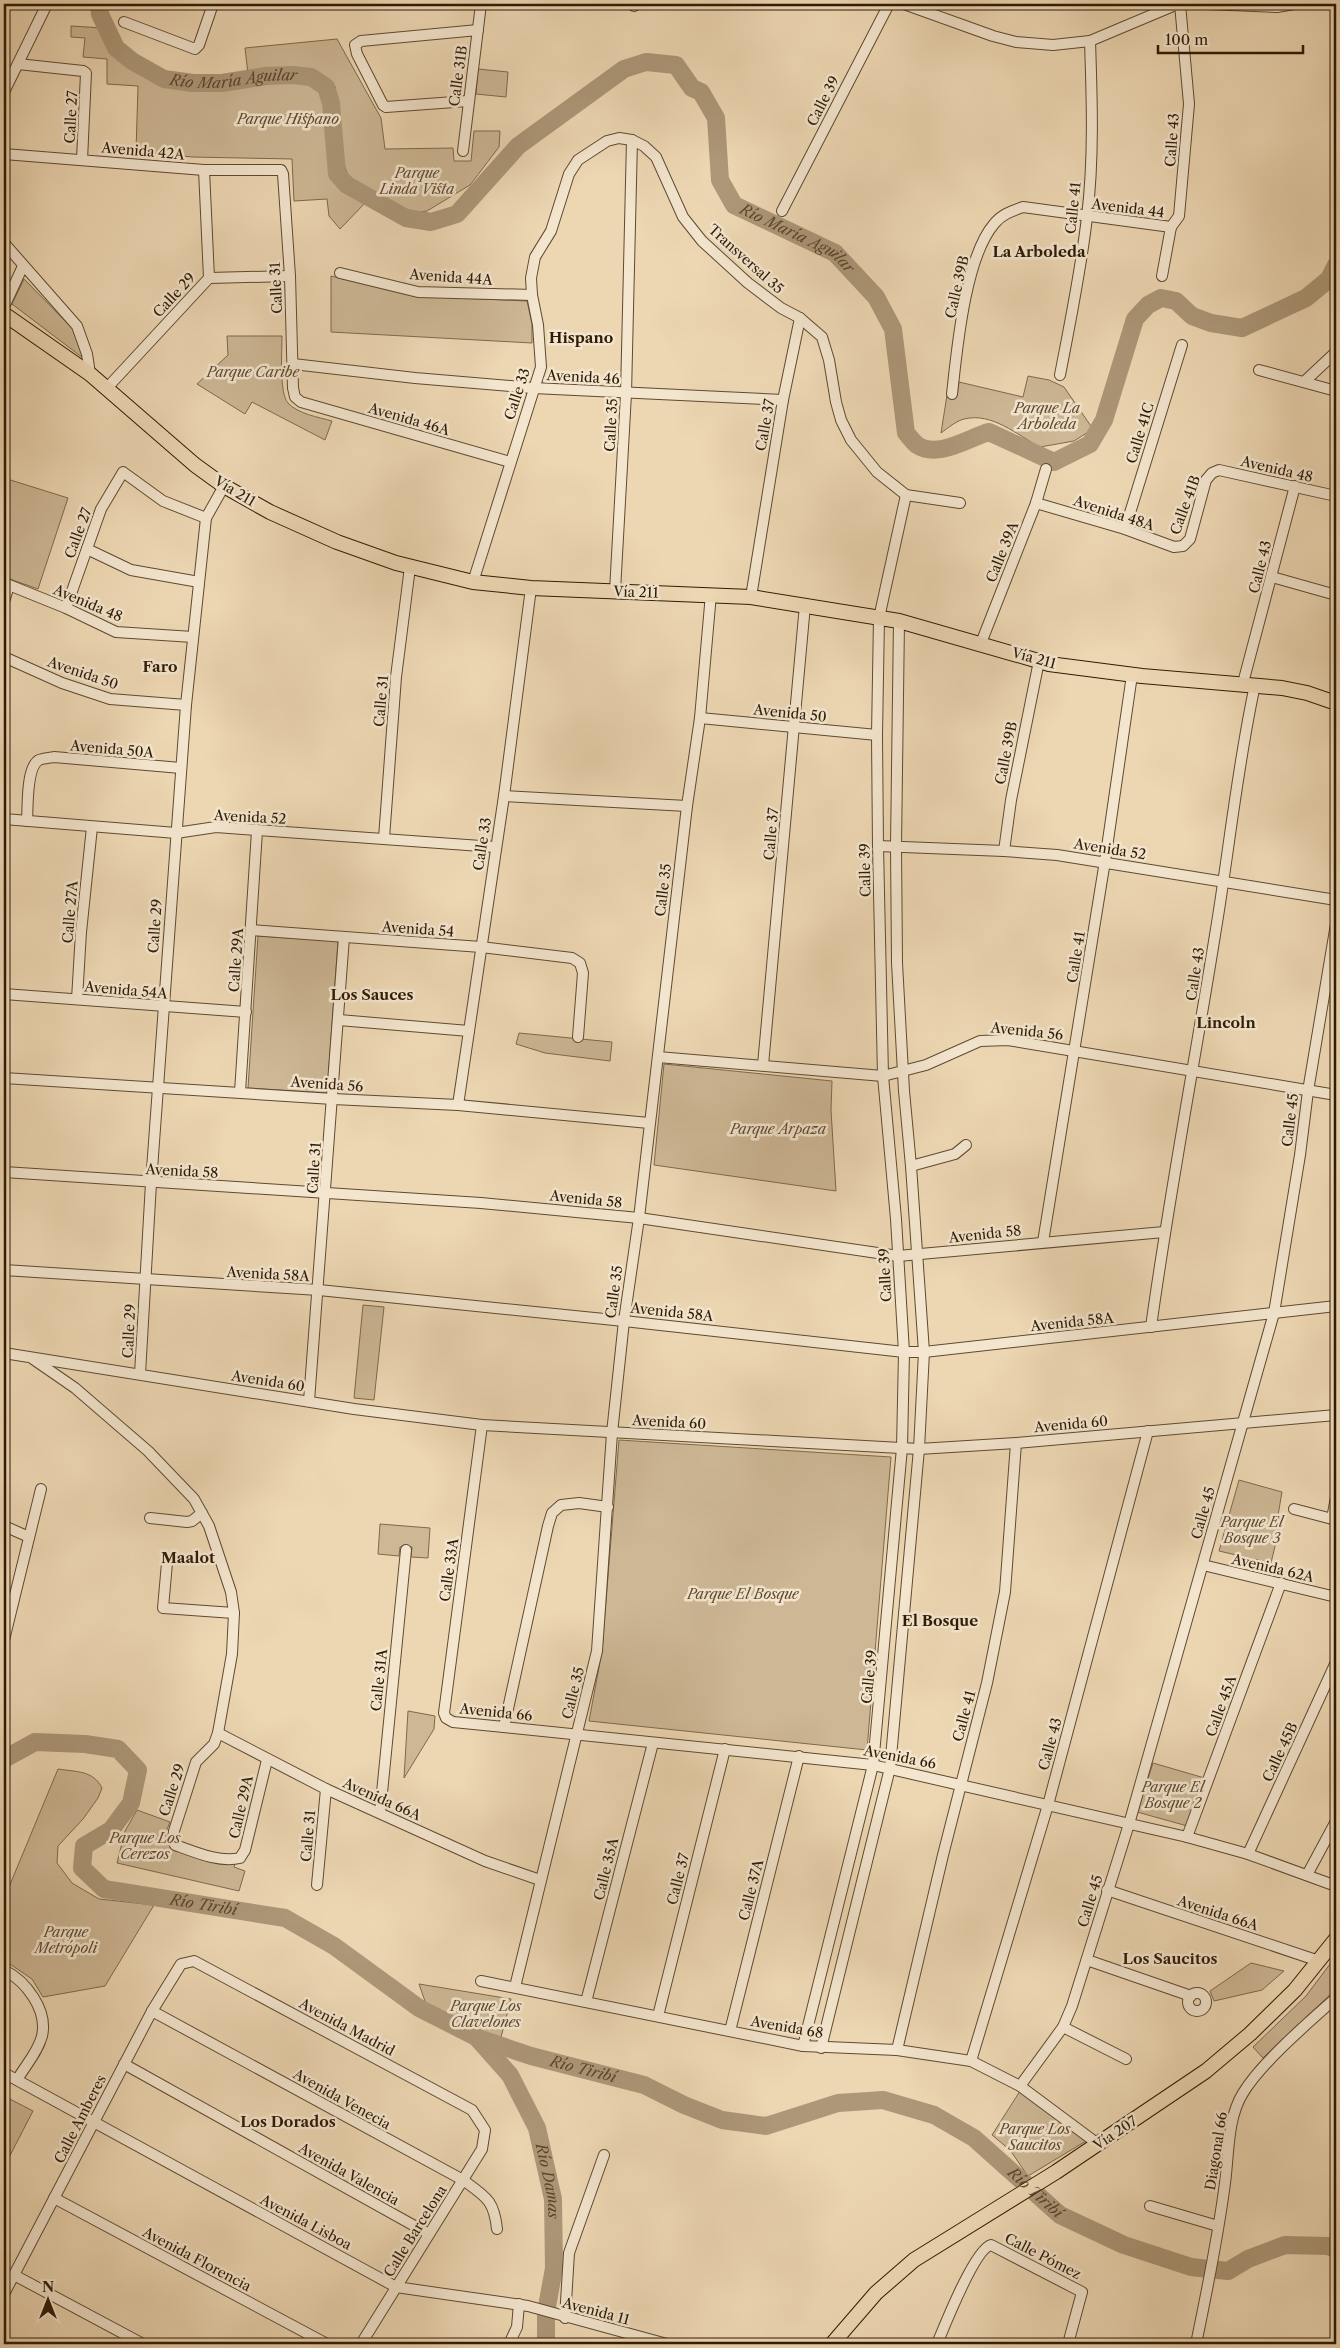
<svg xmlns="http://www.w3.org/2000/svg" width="1340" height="2348" font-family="'Libre Caslon Text',serif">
  <rect width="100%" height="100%" fill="#edd7b3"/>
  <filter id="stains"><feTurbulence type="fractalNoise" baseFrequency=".004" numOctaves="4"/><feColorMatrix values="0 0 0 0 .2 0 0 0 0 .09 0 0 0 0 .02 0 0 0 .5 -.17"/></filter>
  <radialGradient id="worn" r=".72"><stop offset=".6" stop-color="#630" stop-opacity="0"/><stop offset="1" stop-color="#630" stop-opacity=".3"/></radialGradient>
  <!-- green -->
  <g fill="#cdb795" stroke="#7e694d">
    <polygon points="71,26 103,28 115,50 130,63 161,81 189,86 222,86 289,78 310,80 324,91 328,105 334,174 344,187 367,201 340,229 329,216 327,199 294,201 292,159 192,157 136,151 138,86 107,84 107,59 83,57 85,38 71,37"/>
    <path d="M337,39L381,118L385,149L453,148L454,161H471L474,131H500L499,147L470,185L427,211L411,213L390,204L365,189L348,175L344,165L335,86C330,82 325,77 319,74C298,64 270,71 248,74L245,48Z"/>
    <polygon points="478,69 508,72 506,97 476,94"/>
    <polygon points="331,276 413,296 527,301 532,324 532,343 331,332"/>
    <polygon points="24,279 74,330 83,358 12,304"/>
    <path d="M227,336H282C282,351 279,393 288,403C298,414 318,417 332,421L325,440L252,402L245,414L197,384L228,355Z"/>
    <path d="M1028,376L1049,380L1064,387L1093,429L1074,441L1040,447C1017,435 992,412 964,419C956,421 948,428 941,433L947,395L957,396L959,382L1023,397Z"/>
    <polygon points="4,478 68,498 38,589 4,577"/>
    <polygon points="258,936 338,941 327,1093 248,1088"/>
    <polygon points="519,1033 612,1042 610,1061 545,1053 516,1044"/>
    <polygon points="664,1064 832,1081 831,1110 836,1191 654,1165"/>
    <polygon points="363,1305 384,1307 374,1400 354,1398"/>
    <polygon points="619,1440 891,1457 867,1750 589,1721 602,1651"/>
    <polygon points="1239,1480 1282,1492 1277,1521 1280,1525 1271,1563 1219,1551"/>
    <polygon points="380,1524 430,1528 428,1558 411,1557 412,1547 400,1547 399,1556 378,1554"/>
    <polygon points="408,1711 435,1716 434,1729 404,1778"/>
    <polygon points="1153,1763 1208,1779 1191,1827 1137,1812"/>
    <path d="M58,1769C76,1772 93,1770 102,1788L98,1798L83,1819L58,1846L57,1863L72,1883L99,1899L154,1905L105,1986L43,1997L32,1979L4,1960V1899Z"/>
    <polygon points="137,1810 170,1822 165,1834 170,1844 235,1864 234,1867 245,1871 239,1891 117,1863 125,1831"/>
    <polygon points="1336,1956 1336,1989 1263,2058 1253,2047 1306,1996"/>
    <polygon points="1251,1963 1284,1971 1262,1990 1214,2001 1210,1991"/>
    <polygon points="419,1984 511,1999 500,2041 473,2031 426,2004"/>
    <polygon points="1020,2091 1086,2141 1028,2176 1010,2150 992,2135"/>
    <polygon points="4,2096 33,2111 4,2167"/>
  </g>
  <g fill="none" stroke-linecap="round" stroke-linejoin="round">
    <!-- river -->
    <g stroke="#ac9778" stroke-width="18">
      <path id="s1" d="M99,4L100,14L116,48L132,61L164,79L193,83H222L266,76L293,75L311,77L326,87L331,103L337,174L347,185L406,218L431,222L457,214L518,146L624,69L646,62L676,65L692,88L701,92L716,118L720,180L734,205L835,253L876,297L893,329L906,433C909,436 913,442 917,445C938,459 968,438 989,432L1054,462L1090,444L1104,420L1135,319L1148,305L1161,298L1176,301L1192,316L1211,323L1242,328L1306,298L1329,279L1336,265"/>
      <path id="s2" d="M4,1759L35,1742L85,1744L118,1749L138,1770L131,1803L111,1830L84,1846L82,1868L104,1889L285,1918L334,1946L419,2008L478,2038L531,2056L644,2085L684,2105L722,2120L766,2126L838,2103L883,2100L934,2115L974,2138L1060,2215L1124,2245L1191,2267L1228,2271L1248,2259L1285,2245L1328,2246L1336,2249"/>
      <path id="s3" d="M478,2039L510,2075L537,2128L553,2199L554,2268L546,2312V2344"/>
    </g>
    <defs>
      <g id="minor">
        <polyline points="904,4 993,36 1016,42 1053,45 1090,41 1178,4"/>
        <polyline points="1207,4 1277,7 1294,4"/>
        <polyline points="634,6 634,4"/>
        <polyline points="124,22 195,49 199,45 213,4"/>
        <polyline points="18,64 83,71 86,73 82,160"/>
        <polyline points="4,92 47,4"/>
        <polyline points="468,101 386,107 383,105 357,54 355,45 361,41 478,30"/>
        <polyline points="463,151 481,4"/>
        <polyline points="4,154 204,170 281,170 283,174 290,276 293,388 295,397 301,402 510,462"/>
        <polyline points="782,211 889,4"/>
        <polyline points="4,243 77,326 87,354 90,374"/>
        <polyline points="340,273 418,292 532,295"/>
        <polyline points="1162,276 1171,227 1179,216 1189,104 1180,4"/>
        <polyline points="209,278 290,276"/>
        <polyline points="4,307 23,266"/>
        <polyline points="293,364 415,378 533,388 783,400"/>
        <polyline points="1259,370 1336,391"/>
        <path d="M1060,375C1070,323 1081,270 1087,217C1094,159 1092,100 1090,41"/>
        <polyline points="1304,382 1336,352"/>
        <polyline points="106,389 209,278 204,170"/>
        <path d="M952,394C957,349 965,258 994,224C1002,214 1012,211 1023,207L1171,227"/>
        <polyline points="1036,503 1125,529 1174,547 1183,546 1190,539 1206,480 1212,473 1219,470 1336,496"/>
        <polyline points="1125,529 1182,345"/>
        <polyline points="87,549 131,570 199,582"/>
        <polyline points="1272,577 1336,595"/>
        <polyline points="473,582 541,367 538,325 532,295 531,278 535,257 551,231 569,174 578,160 607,141 619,138 632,140 644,146 656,157 683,217 702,241 748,283 781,308 800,318 822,337 829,360 836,402 841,420 851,440 877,472 906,495 960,503"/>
        <polyline points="4,583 66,608 116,632 193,637"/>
        <polyline points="615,591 626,394 632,140"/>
        <polyline points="751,597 783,400 800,318"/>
        <polyline points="4,602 9,585"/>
        <polyline points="66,608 101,509 123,472 163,501 206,518"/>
        <polyline points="981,643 1036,503 1046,469"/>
        <polyline points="4,657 62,683 110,699 186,705"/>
        <polyline points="1243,683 1295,486"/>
        <polyline points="700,718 877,735"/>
        <polyline points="504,796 687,806"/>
        <polyline points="4,819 176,833 216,827 495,847"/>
        <path d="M27,821C28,807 26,767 39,760C43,758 50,758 54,757L181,768"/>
        <polyline points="384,838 396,677 410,567"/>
        <polyline points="878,846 1004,851 1057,855 1336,900"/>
        <polyline points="1004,851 1011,800 1039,661"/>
        <polyline points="252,930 481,947 572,958 580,963 583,973 578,1037"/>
        <polyline points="4,994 246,1012"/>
        <polyline points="77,999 81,932 92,827"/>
        <polyline points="339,1020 469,1031"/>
        <polyline points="658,1057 883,1076 926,1065 980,1041 1008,1040 1336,1095"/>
        <polyline points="763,1065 805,605"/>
        <polyline points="4,1078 333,1099 458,1105 649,1123"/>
        <polyline points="240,1092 257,831"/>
        <polyline points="458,1105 504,796 531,588"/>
        <polyline points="911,1166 955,1154 966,1145"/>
        <polyline points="4,1172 481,1203 639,1218 898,1256 1164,1232"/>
        <polyline points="1043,1242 1105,861 1132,675"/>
        <polyline points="4,1270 319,1290 624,1321 904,1352 924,1352 1336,1306"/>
        <path d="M1151,1327C1169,1196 1194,1066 1215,935C1229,852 1237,767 1255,685"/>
        <polyline points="4,1353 354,1409 482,1425 919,1449 1016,1443 1336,1415"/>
        <path d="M33,1359L75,1388L148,1451L194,1499L209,1526L231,1592L234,1613L232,1654L218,1733L214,1744L196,1762L174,1831L173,1840L175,1845C195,1852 219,1863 240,1858L245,1850L267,1760"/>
        <polyline points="140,1374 151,1183 186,705 206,518 224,486"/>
        <polyline points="309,1401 344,937"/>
        <polyline points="482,1425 444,1713 446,1718 453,1722 504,1727 873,1765 1187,1837 1248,1854 1336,1886"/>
        <polyline points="1294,1509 1336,1520"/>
        <polyline points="150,1518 187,1522 192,1521 202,1513"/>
        <polyline points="1332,1519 1336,1497"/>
        <polyline points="4,1526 29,1537"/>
        <polyline points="167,1563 163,1608 234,1613"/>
        <polyline points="1203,1565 1336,1597"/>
        <polyline points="4,1640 41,1489"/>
        <polyline points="504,1727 548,1526 552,1513 561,1505 579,1503 608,1507"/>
        <polyline points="218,1733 326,1789 485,1861 540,1880"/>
        <polyline points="380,1813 406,1550"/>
        <polyline points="1187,1837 1281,1583"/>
        <polyline points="1248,1854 1336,1662"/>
        <polyline points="1307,1875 1336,1821"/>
        <polyline points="317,1885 326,1789"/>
        <polyline points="1107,1890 1319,1961"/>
        <polyline points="1087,1960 1191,1996"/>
        <path d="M4,1970C26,1981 48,2010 42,2036C38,2052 25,2066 17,2080"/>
        <polyline points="481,1981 803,2046 897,2050 971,2061 1020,2086 1098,2144"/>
        <polyline points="515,1987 597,1651 612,1433 624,1321 639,1218 687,806 700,718 711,594"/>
        <circle cx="1197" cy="2002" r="9"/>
        <polyline points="586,2002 653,1743"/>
        <path d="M152,2011L463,2180C486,2197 494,2200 497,2229"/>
        <polyline points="658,2016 725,1749"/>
        <polyline points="1063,2027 1126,2059"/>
        <polyline points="730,2031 799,1756"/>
        <polyline points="803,2046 873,1765 902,1448 904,1352 896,1219 883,1076 878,846 877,735 879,618 906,495"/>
        <polyline points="821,2048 890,1768 919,1449 924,1352 911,1166 904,1091 897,963 896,846 899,621"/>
        <polyline points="897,2050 943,1855 987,1683 1005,1592 1016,1443"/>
        <polyline points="971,2061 1048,1805 1148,1431"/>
        <polyline points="124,2064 429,2234"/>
        <polyline points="4,2073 396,2287 528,2306 667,2344"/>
        <polyline points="1020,2086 1063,2027 1072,2006 1129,1824 1274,1313 1300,1155 1308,1091 1336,924"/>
        <polyline points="54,2198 327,2344"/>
        <polyline points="1150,2206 1218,2226"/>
        <polyline points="14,2275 143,2344"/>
        <polyline points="4,2294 152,2011 181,1964 194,1961 472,2110 485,2130 482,2149 361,2344"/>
        <polyline points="565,2318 569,2253 604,2155"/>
        <polyline points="509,2344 517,2327 519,2304"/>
        <path d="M937,2344C944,2327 975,2249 991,2245L1082,2292L1068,2344"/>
        <path d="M1196,2344C1207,2291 1218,2237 1225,2183C1229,2154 1227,2119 1243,2093C1262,2062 1308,2023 1336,1998"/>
      </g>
      <g id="major">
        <polyline points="4,314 90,374 195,465 224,486 270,512 337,542 396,563 473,582 531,588 751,597 899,621 1049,664 1142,676 1282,688 1307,693 1336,703"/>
        <polyline points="832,2344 876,2293 914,2260 1056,2172 1206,2071 1250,2034 1295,1990 1336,1939"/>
      </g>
    </defs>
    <!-- minor casing -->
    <use href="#minor" stroke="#5e4a30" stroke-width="12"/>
    <!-- major casing -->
    <use href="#major" stroke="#2e1b05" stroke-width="16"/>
    <!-- minor -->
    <use href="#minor" stroke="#f3e5ce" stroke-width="10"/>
    <!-- major -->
    <use href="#major" stroke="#edd7b3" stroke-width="14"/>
  </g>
  <g text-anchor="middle" stroke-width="5" stroke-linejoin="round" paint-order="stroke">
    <!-- street labels -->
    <g font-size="14" fill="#2e1b05" stroke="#f3e5ce">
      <text transform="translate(458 76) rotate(-82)" y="5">Calle 31B</text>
      <text transform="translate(823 101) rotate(-63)" y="5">Calle 39</text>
      <text transform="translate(71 117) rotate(-87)" y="5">Calle 27</text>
      <text transform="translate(1172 140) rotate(-86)" y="5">Calle 43</text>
      <text transform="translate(143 151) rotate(5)" y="5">Avenida 42A</text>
      <text transform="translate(1073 208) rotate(-84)" y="5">Calle 41</text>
      <text transform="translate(1128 208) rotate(7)" y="5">Avenida 44</text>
      <text transform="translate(746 259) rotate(42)" y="5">Transversal 35</text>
      <text transform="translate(451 277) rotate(4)" y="5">Avenida 44A</text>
      <text transform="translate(957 287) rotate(-77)" y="5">Calle 39B</text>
      <text transform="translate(276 288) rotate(-93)" y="5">Calle 31</text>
      <text transform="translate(174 295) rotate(-47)" y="5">Calle 29</text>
      <text transform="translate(583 377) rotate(3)" y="5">Avenida 46</text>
      <text transform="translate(517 394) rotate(-72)" y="5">Calle 33</text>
      <text transform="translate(409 419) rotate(16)" y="5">Avenida 46A</text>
      <text transform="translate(611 425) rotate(-87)" y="5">Calle 35</text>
      <text transform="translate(765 425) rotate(-80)" y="5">Calle 37</text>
      <text transform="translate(1140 433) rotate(-73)" y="5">Calle 41C</text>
      <text transform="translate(1277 469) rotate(13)" y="5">Avenida 48</text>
      <text transform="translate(235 491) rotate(31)" y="5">Vía 211</text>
      <text transform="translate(1185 505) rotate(-70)" y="5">Calle 41B</text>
      <text transform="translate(1114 513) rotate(18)" y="5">Avenida 48A</text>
      <text transform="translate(78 533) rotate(-70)" y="5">Calle 27</text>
      <text transform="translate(1002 552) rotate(-68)" y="5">Calle 39A</text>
      <text transform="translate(1260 567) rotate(-76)" y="5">Calle 43</text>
      <text transform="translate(636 592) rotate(2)" y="5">Vía 211</text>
      <text transform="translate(88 603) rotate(23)" y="5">Avenida 48</text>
      <text transform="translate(1034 658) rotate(15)" y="5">Vía 211</text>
      <text transform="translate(83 673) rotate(19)" y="5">Avenida 50</text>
      <text transform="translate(381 701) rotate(-85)" y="5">Calle 31</text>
      <text transform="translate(790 713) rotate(6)" y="5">Avenida 50</text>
      <text transform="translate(112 749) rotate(5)" y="5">Avenida 50A</text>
      <text transform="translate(1006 753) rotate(-79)" y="5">Calle 39B</text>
      <text transform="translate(250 817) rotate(3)" y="5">Avenida 52</text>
      <text transform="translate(771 834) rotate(-85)" y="5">Calle 37</text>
      <text transform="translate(482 844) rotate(-81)" y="5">Calle 33</text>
      <text transform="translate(1110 849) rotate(9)" y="5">Avenida 52</text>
      <text transform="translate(865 870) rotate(-91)" y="5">Calle 39</text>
      <text transform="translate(663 890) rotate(-83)" y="5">Calle 35</text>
      <text transform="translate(70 912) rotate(-85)" y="5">Calle 27A</text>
      <text transform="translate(155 926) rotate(-86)" y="5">Calle 29</text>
      <text transform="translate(418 929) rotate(4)" y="5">Avenida 54</text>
      <text transform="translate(1076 957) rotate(-81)" y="5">Calle 41</text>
      <text transform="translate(236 960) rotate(-86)" y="5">Calle 29A</text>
      <text transform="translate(1195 974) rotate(-81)" y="5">Calle 43</text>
      <text transform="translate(126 990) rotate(5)" y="5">Avenida 54A</text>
      <text transform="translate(1027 1031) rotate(6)" y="5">Avenida 56</text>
      <text transform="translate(327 1084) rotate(4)" y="5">Avenida 56</text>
      <text transform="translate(1290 1120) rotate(-83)" y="5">Calle 45</text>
      <text transform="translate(314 1168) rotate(-86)" y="5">Calle 31</text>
      <text transform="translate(182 1171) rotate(3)" y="5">Avenida 58</text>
      <text transform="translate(586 1199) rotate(6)" y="5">Avenida 58</text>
      <text transform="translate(985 1234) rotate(-6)" y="5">Avenida 58</text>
      <text transform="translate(268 1274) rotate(3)" y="5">Avenida 58A</text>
      <text transform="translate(885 1275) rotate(-93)" y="5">Calle 39</text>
      <text transform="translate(614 1292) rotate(-82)" y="5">Calle 35</text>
      <text transform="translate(672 1312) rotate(6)" y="5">Avenida 58A</text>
      <text transform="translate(1072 1322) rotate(-6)" y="5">Avenida 58A</text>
      <text transform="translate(129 1331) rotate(-87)" y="5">Calle 29</text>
      <text transform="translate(268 1381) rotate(9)" y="5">Avenida 60</text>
      <text transform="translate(669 1422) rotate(3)" y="5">Avenida 60</text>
      <text transform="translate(1071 1424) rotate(-5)" y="5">Avenida 60</text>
      <text transform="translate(1203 1513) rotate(-74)" y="5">Calle 45</text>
      <text transform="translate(1273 1568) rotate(13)" y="5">Avenida 62A</text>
      <text transform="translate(449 1570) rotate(-82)" y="5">Calle 33A</text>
      <text transform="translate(869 1677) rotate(-84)" y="5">Calle 39</text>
      <text transform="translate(379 1680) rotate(-84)" y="5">Calle 31A</text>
      <text transform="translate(573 1693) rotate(-76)" y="5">Calle 35</text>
      <text transform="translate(1221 1706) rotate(-70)" y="5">Calle 45A</text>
      <text transform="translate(496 1712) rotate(6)" y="5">Avenida 66</text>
      <text transform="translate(964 1716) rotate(-75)" y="5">Calle 41</text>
      <text transform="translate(1050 1744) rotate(-75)" y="5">Calle 43</text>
      <text transform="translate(1280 1752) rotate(-65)" y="5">Calle 45B</text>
      <text transform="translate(900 1757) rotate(11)" y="5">Avenida 66</text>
      <text transform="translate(172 1790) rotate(-72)" y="5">Calle 29</text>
      <text transform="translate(382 1799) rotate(24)" y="5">Avenida 66A</text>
      <text transform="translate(241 1807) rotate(-77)" y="5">Calle 29A</text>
      <text transform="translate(308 1836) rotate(-85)" y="5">Calle 31</text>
      <text transform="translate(606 1869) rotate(-76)" y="5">Calle 35A</text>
      <text transform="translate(678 1879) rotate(-76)" y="5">Calle 37</text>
      <text transform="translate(751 1890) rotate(-76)" y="5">Calle 37A</text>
      <text transform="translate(1090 1901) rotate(-73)" y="5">Calle 45</text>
      <text transform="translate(1218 1913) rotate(18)" y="5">Avenida 66A</text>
      <text transform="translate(347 2027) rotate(28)" y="5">Avenida Madrid</text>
      <text transform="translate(787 2027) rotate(10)" y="5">Avenida 68</text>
      <text transform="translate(342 2099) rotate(29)" y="5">Avenida Venecia</text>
      <text transform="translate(80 2119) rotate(-63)" y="5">Calle Amberes</text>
      <text transform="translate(1115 2133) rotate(-34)" y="5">Vía 207</text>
      <text transform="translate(1216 2151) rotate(-81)" y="5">Diagonal 66</text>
      <text transform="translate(349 2174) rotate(29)" y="5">Avenida Valencia</text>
      <text transform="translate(306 2222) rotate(28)" y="5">Avenida Lisboa</text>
      <text transform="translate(415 2231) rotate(-58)" y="5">Calle Barcelona</text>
      <text transform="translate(1043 2256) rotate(27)" y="5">Calle Pómez</text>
      <text transform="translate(197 2259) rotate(28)" y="5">Avenida Florencia</text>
      <text transform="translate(596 2311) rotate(15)" y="5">Avenida 11</text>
    </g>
    <!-- park labels -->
    <g font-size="14" font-style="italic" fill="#5e4a30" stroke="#f3e5ce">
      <text x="288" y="124">Parque Hispano</text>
      <text x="417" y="178">Parque<tspan x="417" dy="16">Linda Vista</tspan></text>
      <text x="253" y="377">Parque Caribe</text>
      <text x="1047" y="413">Parque La<tspan x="1047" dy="16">Arboleda</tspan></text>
      <text x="778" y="1134">Parque Arpaza</text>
      <text x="1252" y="1527">Parque El<tspan x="1252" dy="16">Bosque 3</tspan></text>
      <text x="743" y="1599">Parque El Bosque</text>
      <text x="1173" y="1792">Parque El<tspan x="1173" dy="16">Bosque 2</tspan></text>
      <text x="145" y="1843">Parque Los<tspan x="145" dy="16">Cerezos</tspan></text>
      <text x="66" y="1937">Parque<tspan x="66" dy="16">Metrópoli</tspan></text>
      <text x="486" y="2011">Parque Los<tspan x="486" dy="16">Clavelones</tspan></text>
      <text x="1035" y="2134">Parque Los<tspan x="1035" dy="16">Saucitos</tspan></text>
    </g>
    <!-- water labels -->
    <g font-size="15" font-style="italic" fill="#5a462d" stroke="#f3e5ce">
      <text dy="5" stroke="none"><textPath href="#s1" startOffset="175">Río María Aguilar</textPath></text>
      <text dy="5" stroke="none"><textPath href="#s1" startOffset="1000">Río María Aguilar</textPath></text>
      <text dy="5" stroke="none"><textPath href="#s2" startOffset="400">Río Tiribí</textPath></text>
      <text dy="5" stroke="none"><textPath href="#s2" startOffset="820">Río Tiribí</textPath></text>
      <text dy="5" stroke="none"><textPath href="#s3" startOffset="162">Río Damas</textPath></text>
      <text dy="5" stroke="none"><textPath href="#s2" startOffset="1315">Río Tiribí</textPath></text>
    </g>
    <!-- neighbourhood labels -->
    <g font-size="15" font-weight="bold" fill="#2e1b05" stroke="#f3e5ce">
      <text x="1039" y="257">La Arboleda</text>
      <text x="581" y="343">Hispano</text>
      <text x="160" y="672">Faro</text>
      <text x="372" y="1000">Los Sauces</text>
      <text x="1226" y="1028">Lincoln</text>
      <text x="188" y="1563">Maalot</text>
      <text x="940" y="1626">El Bosque</text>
      <text x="1170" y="1964">Los Saucitos</text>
      <text x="288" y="2127">Los Dorados</text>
    </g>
  </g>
  <!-- margin -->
  <rect width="1340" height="2348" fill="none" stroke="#edd7b3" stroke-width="20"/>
  <rect x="5" y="5" width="1330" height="2338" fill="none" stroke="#2e1b05" stroke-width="2.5"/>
  <rect x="10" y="10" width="1320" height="2328" fill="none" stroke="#2e1b05"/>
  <!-- north arrow -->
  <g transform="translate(48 2300)" stroke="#f3e5ce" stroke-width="4" paint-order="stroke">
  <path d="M0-4L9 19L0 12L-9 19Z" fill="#2e1b05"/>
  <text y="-8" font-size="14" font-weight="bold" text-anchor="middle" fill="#2e1b05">N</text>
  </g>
  <!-- scale -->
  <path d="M1158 45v8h145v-8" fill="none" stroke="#2e1b05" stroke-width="2.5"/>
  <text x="1165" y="45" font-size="15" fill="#2e1b05" stroke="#f3e5ce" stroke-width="4" paint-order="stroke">100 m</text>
  <rect width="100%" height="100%" filter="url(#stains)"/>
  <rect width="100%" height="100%" fill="url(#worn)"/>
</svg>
